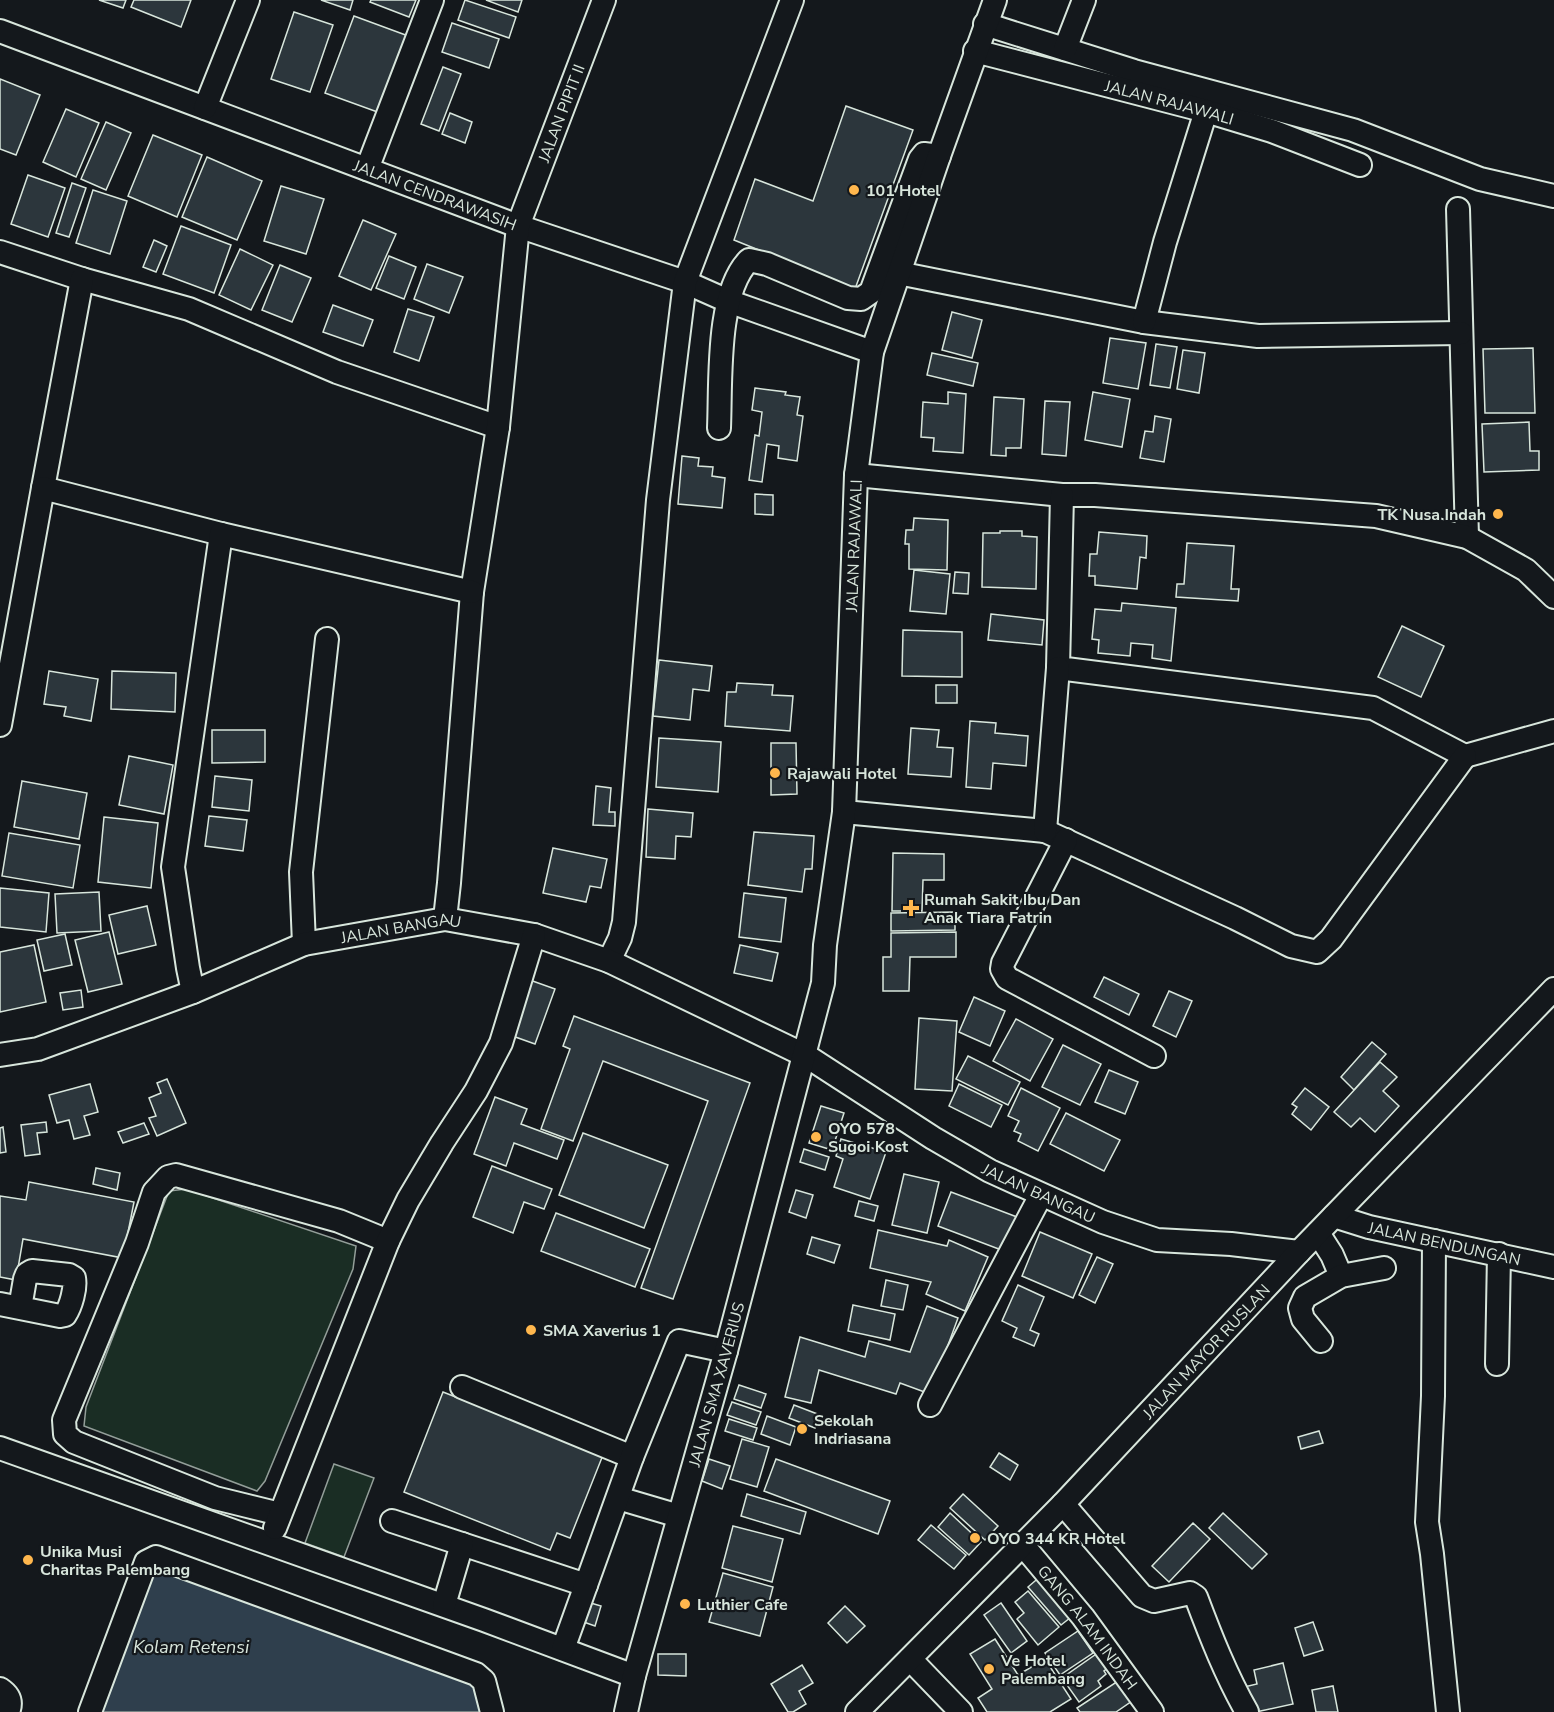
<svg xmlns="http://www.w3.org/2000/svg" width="1554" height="1712" font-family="'Nunito Sans',sans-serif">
  <rect width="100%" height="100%" fill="#14181c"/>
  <!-- green -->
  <g fill="#1a2d24" stroke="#939e99" stroke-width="1.5">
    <polygon points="186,1189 356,1246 353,1269 265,1481 257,1491 84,1426 86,1407 169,1191"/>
    <polygon points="334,1464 374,1478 344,1557 305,1543"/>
  </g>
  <!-- water -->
  <polygon fill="#2f3f4d" stroke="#939e99" stroke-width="1.5" points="153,1564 476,1684 484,1712 98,1712"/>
  <!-- building -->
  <g fill="#2c363c" stroke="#d8e6dc" stroke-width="1.5">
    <polygon points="99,0 126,0 123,8"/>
    <polygon points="134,0 191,0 181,27 131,7"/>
    <polygon points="321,0 353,0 350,10"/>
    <polygon points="371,0 416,0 409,17 370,2"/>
    <polygon points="465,0 516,17 509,38 458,20"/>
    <polygon points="486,0 522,0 518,12"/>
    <polygon points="294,12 333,25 310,92 271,79"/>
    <polygon points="354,16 411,37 383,114 325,93"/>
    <polygon points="452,23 499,39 489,68 442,52"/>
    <polygon points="443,67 461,74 439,131 421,124"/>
    <polygon points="0,79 40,95 16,155 0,149"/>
    <polygon points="846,106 913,130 855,289 734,240 755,179 813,201"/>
    <polygon points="66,109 99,123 76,177 43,162"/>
    <polygon points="450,113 472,122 465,143 442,134"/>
    <polygon points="106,122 131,133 106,190 81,179"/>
    <polygon points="153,135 202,155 177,217 128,196"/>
    <polygon points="207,157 262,181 237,240 182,217"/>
    <polygon points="28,175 65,188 48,237 11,224"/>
    <polygon points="72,183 86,188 69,237 56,233"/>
    <polygon points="281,186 324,199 306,254 264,241"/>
    <polygon points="93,190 127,201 110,254 76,243"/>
    <polygon points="363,220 396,234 371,290 339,276"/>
    <polygon points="181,226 231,245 214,293 163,274"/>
    <polygon points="154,240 167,246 156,272 143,267"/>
    <polygon points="240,249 273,265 251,310 219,295"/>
    <polygon points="389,256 416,267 404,299 376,288"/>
    <polygon points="427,264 463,277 449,313 414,299"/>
    <polygon points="280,265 311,278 292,322 262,310"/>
    <polygon points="333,305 373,320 363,346 323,332"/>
    <polygon points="408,309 434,317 419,361 394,352"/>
    <polygon points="952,312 982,320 972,358 942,350"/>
    <polygon points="1110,338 1146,343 1138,389 1103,383"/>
    <polygon points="1156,344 1177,347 1170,388 1150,385"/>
    <polygon points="1533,348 1535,413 1485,413 1483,349"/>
    <polygon points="1183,350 1205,353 1199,393 1177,389"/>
    <polygon points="932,353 978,363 973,386 927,375"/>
    <polygon points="755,388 786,392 785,395 800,397 797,415 803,416 797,461 778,458 779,446 767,444 762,482 749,480 755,435 759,436 762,412 752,410"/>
    <polygon points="948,392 966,394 963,453 933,451 934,438 921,437 923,402 948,404"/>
    <polygon points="1093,392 1130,399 1122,447 1085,440"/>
    <polygon points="994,397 1024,399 1021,448 1006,448 1006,456 991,455"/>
    <polygon points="1045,401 1070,402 1066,456 1042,454"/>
    <polygon points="1155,416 1171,419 1164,462 1140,458 1145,431 1153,432"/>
    <polygon points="1529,422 1530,451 1539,451 1539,470 1484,472 1482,424"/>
    <polygon points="682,456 699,458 698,466 713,467 712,476 725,478 722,508 678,504"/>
    <polygon points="755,494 773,495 773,515 755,514"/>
    <polygon points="914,518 948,520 947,570 909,569 909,544 905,544 906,530 913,530"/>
    <polygon points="1000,531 1022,531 1022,536 1037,537 1036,589 982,587 983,533 1000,533"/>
    <polygon points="1099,532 1147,536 1146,558 1140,557 1137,589 1095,585 1095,576 1089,576 1090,554 1097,554"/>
    <polygon points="1187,543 1234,546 1231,589 1239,589 1238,601 1176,597 1177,584 1184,584"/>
    <polygon points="914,570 950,574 946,614 910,611"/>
    <polygon points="955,572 969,573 968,594 953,593"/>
    <polygon points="1122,603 1176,608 1171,661 1152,658 1153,645 1131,643 1130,656 1098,653 1099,640 1092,639 1095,609 1121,611"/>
    <polygon points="991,614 1044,620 1042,645 988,640"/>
    <polygon points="1402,626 1444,646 1421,697 1378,677"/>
    <polygon points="903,630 962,632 962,677 902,676"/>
    <polygon points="659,660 712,666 709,691 693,689 690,720 653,716"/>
    <polygon points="49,671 98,679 91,721 64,716 66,707 44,704"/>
    <polygon points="112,671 176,673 175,712 111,709"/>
    <polygon points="737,683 773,685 772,695 793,696 790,731 725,726 727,692 736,692"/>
    <rect x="936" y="685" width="21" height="18"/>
    <polygon points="970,721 996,723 995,733 1028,736 1026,766 993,763 991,789 966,787"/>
    <polygon points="911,728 939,730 937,747 953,748 951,777 908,774"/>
    <polygon points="212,730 265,730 265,762 212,763"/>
    <polygon points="659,738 721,742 718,792 656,787"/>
    <polygon points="771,743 796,743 797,794 771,795"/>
    <polygon points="129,756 173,765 164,814 119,805"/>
    <polygon points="215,776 252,780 249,811 212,807"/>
    <polygon points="22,781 87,793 79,839 14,827"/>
    <polygon points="596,786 611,788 609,812 615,812 615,826 593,825"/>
    <polygon points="648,809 693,813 691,837 676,836 675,859 646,857"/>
    <polygon points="209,816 247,820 243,851 205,846"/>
    <polygon points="104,817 158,823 151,888 98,882"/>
    <polygon points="754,832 814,836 812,869 805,869 802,892 748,885"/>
    <polygon points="9,833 80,845 73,888 2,876"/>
    <polygon points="553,848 607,859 601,888 590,886 586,902 543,893"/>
    <polygon points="893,853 944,854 944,880 923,880 922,911 892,911"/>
    <polygon points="0,888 49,893 46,932 0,927"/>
    <polygon points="99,892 101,931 57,933 55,894"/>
    <polygon points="744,893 786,898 781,942 739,937"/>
    <polygon points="147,906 156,945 118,954 109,915"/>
    <polygon points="955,912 955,930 891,931 891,913"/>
    <polygon points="109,932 122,984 88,992 75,940"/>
    <polygon points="956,932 956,957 910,957 909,991 883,991 883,957 891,957 891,933"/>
    <polygon points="65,934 72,965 44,971 37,940"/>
    <polygon points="34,945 46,1002 0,1012 0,952"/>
    <polygon points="740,945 778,953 772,981 734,973"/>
    <polygon points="1104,977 1139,994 1129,1015 1094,997"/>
    <polygon points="527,979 555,989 535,1044 507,1034"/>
    <polygon points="81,990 83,1007 63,1010 60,993"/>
    <polygon points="1169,991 1192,1001 1176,1037 1153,1026"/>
    <polygon points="974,997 1005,1011 990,1046 959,1032"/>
    <polygon points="574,1016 750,1083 673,1299 641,1288 708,1101 603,1061 573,1141 541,1129 570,1049 563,1046"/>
    <polygon points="919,1018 957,1021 952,1091 915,1089"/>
    <polygon points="1016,1019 1053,1039 1030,1081 993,1061"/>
    <polygon points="1372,1042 1386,1054 1354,1090 1341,1077"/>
    <polygon points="1063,1045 1101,1064 1080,1105 1042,1087"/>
    <polygon points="968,1056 1020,1082 1008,1105 956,1079"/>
    <polygon points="1380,1062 1397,1077 1383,1091 1399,1106 1375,1132 1360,1118 1351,1127 1334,1112"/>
    <polygon points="1109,1070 1138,1082 1125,1114 1095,1102"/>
    <polygon points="167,1079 186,1123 157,1136 149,1118 156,1116 149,1098 161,1093 157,1083"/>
    <polygon points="90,1084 98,1112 84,1116 90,1135 74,1139 69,1120 57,1123 49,1095"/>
    <polygon points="959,1084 1002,1105 991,1127 949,1106"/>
    <polygon points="1021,1088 1060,1108 1038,1151 1018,1141 1021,1134 1014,1131 1019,1121 1008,1116"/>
    <polygon points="1305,1088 1329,1107 1311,1130 1292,1114 1297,1107 1292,1104"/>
    <polygon points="495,1097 527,1109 521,1124 564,1140 557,1159 514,1143 506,1166 474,1154"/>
    <polygon points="821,1106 844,1113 832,1150 809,1143"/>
    <polygon points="1066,1113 1120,1140 1104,1171 1050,1144"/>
    <polygon points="46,1122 47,1132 37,1133 40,1154 25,1156 21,1125"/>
    <polygon points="144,1123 149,1134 123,1143 118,1132"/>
    <polygon points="3,1127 6,1152 0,1153 0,1128"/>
    <polygon points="583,1133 668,1165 644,1228 559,1195"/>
    <polygon points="841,1139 886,1152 870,1199 834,1187 843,1159 836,1156"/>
    <polygon points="804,1149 829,1157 825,1170 800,1162"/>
    <polygon points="492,1166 552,1189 544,1209 524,1202 513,1233 473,1217"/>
    <polygon points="96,1168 120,1173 117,1190 93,1184"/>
    <polygon points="904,1174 939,1182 927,1233 892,1225"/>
    <polygon points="29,1182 134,1202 123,1258 23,1239 16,1280 0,1277 0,1196 26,1200"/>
    <polygon points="796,1190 813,1195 806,1218 789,1212"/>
    <polygon points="951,1192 1017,1217 1004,1251 938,1226"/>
    <polygon points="859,1201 878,1206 874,1221 855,1216"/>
    <polygon points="556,1213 650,1249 635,1287 541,1251"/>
    <polygon points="878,1230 947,1246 949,1240 988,1257 965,1311 926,1294 931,1282 870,1268"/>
    <polygon points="1040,1232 1092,1254 1073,1298 1022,1276"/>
    <polygon points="812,1237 840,1245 834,1263 807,1254"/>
    <polygon points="1097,1257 1113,1264 1095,1303 1079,1295"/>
    <polygon points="886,1280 908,1285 903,1310 881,1306"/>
    <polygon points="1018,1285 1044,1297 1030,1330 1039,1334 1034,1346 1013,1337 1017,1328 1002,1321"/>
    <polygon points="853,1305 895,1314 890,1340 848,1331"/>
    <polygon points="927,1306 958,1318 930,1394 900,1383 896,1394 819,1370 811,1403 785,1397 800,1337 865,1357 869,1341 910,1352"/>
    <polygon points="739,1385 766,1394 761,1408 734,1399"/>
    <polygon points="443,1392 603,1455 570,1538 557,1533 550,1550 404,1492"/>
    <polygon points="732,1402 761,1412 756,1425 727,1415"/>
    <polygon points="794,1405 820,1415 815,1428 789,1418"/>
    <polygon points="767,1416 796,1427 790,1445 761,1434"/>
    <polygon points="729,1419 757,1428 753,1440 725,1431"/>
    <polygon points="1319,1431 1323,1443 1301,1449 1298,1437"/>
    <polygon points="742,1439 769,1447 757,1487 730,1479"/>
    <polygon points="999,1453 1018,1465 1010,1480 990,1467"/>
    <polygon points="709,1459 730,1466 722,1489 702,1481"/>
    <polygon points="776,1459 890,1501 878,1534 764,1491"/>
    <polygon points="747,1494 806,1512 800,1534 741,1516"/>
    <polygon points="963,1494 998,1526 985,1540 950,1508"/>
    <polygon points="950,1513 981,1542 969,1555 938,1527"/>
    <polygon points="1223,1513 1267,1554 1252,1569 1209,1528"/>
    <polygon points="1193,1523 1210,1539 1169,1582 1152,1566"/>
    <polygon points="931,1525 966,1555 954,1569 918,1540"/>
    <polygon points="733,1526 783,1539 772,1582 722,1568"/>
    <polygon points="723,1573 773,1587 760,1636 709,1622"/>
    <polygon points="1042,1575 1075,1614 1061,1625 1028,1587"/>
    <polygon points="1028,1591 1059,1627 1038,1645 1017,1619 1024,1613 1015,1602"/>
    <polygon points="584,1601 601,1606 595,1626 578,1620"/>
    <polygon points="1001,1603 1027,1641 1011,1653 984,1615"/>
    <polygon points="845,1606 865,1626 847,1643 828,1623"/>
    <polygon points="1313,1622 1323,1650 1304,1656 1295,1628"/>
    <polygon points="1078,1631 1093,1653 1060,1675 1045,1653"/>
    <polygon points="995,1639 1018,1675 1045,1659 1071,1699 1050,1712 987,1712 978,1698 992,1689 970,1654"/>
    <polygon points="1102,1650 1113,1664 1104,1671 1106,1674 1098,1681 1101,1686 1079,1702 1062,1678"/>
    <polygon points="658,1654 686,1654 686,1676 658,1675"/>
    <polygon points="1283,1663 1293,1704 1256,1712 1244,1687 1257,1684 1254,1670"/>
    <polygon points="802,1665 813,1683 799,1691 806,1704 793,1712 788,1712 771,1684"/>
    <polygon points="1118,1681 1132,1701 1116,1712 1080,1712 1077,1708"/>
    <polygon points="1333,1686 1338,1712 1316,1712 1312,1690"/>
  </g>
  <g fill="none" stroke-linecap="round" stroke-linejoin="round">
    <defs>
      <g id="minor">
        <polyline points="985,24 1134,71 1353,130 1480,179 1554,196"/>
        <path id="s1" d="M0,31L518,226L685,282L728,301L872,352"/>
        <polyline points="1065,49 1084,0"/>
        <path id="s2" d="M975,51L1206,111L1272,131L1360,165"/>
        <polyline points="205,108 248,0"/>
        <polyline points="367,169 432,0"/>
        <polyline points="1458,209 1467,537"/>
        <polyline points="0,252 82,279 189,309 337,372 498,427"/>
        <polyline points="898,273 1144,322 1258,336 1461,333"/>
        <polyline points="1144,322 1165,242 1206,111"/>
        <path d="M719,428C721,382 716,293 749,260L767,264L848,298L861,299L871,292L920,159L924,154L939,156"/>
        <polyline points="856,475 1062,495 1095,495 1376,516 1467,537 1526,570 1554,597"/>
        <polyline points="43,488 82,279"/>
        <polyline points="1062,495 1058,668 1373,708 1465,756 1554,731"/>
        <polyline points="0,725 43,488 221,534"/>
        <polyline points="844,812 1045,831 1235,918 1291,946 1317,952 1331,939 1465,756"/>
        <polyline points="1045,831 1058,668"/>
        <polyline points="1066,840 1003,963 1002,969 1007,978 1154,1056"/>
        <path id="s3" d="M445,919L449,883L472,592L498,427L518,226L604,0"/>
        <polyline points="304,944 301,872 327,639"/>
        <polyline points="609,961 620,938 624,922 658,500 685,282 792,0"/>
        <polyline points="193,992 188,968 173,867 221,534 472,592"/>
        <path id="s4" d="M0,1055L38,1049L193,992L304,944L445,919L534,935L609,961L796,1051"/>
        <path id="s5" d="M805,1055L933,1138L990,1171L1103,1222L1157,1240L1231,1244L1299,1252"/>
        <path id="s6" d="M1334,1216L1369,1227L1554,1267"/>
        <polyline points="1318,1233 1332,1255 1341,1276"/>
        <polyline points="1434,1241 1433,1396 1427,1522 1432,1554 1448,1712"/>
        <path d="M0,1304L60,1316L65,1315C71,1306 76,1288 74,1278L69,1275L32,1271L27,1274L25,1279L20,1308"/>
        <polyline points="1321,1341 1303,1319 1300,1308 1305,1297 1341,1276 1384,1268"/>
        <polyline points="1497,1364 1499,1254"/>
        <polyline points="462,1387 632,1457"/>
        <polyline points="930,1405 1041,1195"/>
        <polyline points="0,1448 484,1620 634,1676"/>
        <polyline points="618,1498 679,1516"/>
        <path d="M1063,1504L1142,1596L1154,1601L1190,1593L1196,1597C1211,1637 1226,1675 1247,1712"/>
        <polyline points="280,1514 215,1498 74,1442 65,1434 64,1420 137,1243 154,1192 168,1177 176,1175 339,1221 388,1241"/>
        <polyline points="392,1521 586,1585"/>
        <polyline points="275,1528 388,1241 408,1200 442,1143 476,1091 501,1043 534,935"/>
        <path id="s7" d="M1022,1544L1083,1617L1152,1712"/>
        <polyline points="444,1605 462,1544"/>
        <polyline points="563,1649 632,1457 679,1341 726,1351"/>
        <polyline points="910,1659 961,1712"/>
        <path d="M0,1689C9,1695 12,1702 8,1712"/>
        <polyline points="90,1712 146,1562 156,1557 476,1674 484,1681 492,1712"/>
        <path id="s8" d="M626,1712L634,1676L726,1351L823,983L825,945L844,812L856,475L872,352L939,156L995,0"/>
        <path id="s9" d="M857,1712L1063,1504L1299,1252L1554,989"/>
      </g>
    </defs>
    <!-- minor casing -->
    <use href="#minor" stroke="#d8e6dc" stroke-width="26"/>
    <!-- minor -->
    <use href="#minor" stroke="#14181c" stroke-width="22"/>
  </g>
  <!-- markers -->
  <g fill="#ffb74d" stroke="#14181c" stroke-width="2">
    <circle cx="854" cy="190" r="6"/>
    <circle cx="1498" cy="514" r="6"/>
    <circle cx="775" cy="773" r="6"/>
    <path d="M908 899h6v6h6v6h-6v6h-6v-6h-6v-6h6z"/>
    <circle cx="816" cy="1137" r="6"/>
    <circle cx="531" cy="1330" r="6"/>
    <circle cx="802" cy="1429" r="6"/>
    <circle cx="975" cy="1538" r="6"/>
    <circle cx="28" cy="1560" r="6"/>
    <circle cx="685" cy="1604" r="6"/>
    <circle cx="989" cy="1669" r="6"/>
  </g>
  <g text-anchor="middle" stroke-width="4.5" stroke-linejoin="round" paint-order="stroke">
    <!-- street labels -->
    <g font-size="16" fill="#d8e6dc" stroke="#14181c">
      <text dy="6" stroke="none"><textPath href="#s2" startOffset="201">JALAN RAJAWALI</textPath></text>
      <text dy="6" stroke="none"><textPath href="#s3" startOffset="818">JALAN PIPIT II</textPath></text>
      <text dy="6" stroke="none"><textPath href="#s1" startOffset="465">JALAN CENDRAWASIH</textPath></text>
      <text dy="6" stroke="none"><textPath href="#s8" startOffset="1194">JALAN RAJAWALI</textPath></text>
      <text dy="6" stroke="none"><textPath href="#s4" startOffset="423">JALAN BANGAU</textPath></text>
      <text dy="6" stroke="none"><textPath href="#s5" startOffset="272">JALAN BANGAU</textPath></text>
      <text dy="6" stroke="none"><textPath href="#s6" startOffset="114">JALAN BENDUNGAN</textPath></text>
      <text dy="6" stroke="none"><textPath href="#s9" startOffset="502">JALAN MAYOR RUSLAN</textPath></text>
      <text dy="6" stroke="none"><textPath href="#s8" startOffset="340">JALAN SMA XAVERIUS</textPath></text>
      <text dy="6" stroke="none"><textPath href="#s7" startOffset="106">GANG ALAM INDAH</textPath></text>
    </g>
    <!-- poi labels -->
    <g font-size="16" font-weight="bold" fill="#d8e6dc" stroke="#14181c" text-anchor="start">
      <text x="866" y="196">101 Hotel</text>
      <text x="1486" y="520" text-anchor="end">TK Nusa Indah</text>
      <text x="787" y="779">Rajawali Hotel</text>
      <text x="924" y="905">Rumah Sakit Ibu Dan<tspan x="924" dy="18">Anak Tiara Fatrin</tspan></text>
      <text x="828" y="1134">OYO 578<tspan x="828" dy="18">Sugoi Kost</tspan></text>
      <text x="543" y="1336">SMA Xaverius 1</text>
      <text x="814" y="1426">Sekolah<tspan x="814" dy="18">Indriasana</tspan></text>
      <text x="987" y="1544">OYO 344 KR Hotel</text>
      <text x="40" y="1557">Unika Musi<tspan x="40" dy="18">Charitas Palembang</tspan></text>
      <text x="697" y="1610">Luthier Cafe</text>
      <text x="1001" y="1666">Ve Hotel<tspan x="1001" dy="18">Palembang</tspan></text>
    </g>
    <!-- water labels -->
    <g font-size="18" font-style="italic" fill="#d8e6dc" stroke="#14181c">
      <text x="191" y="1653">Kolam Retensi</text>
    </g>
  </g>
</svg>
